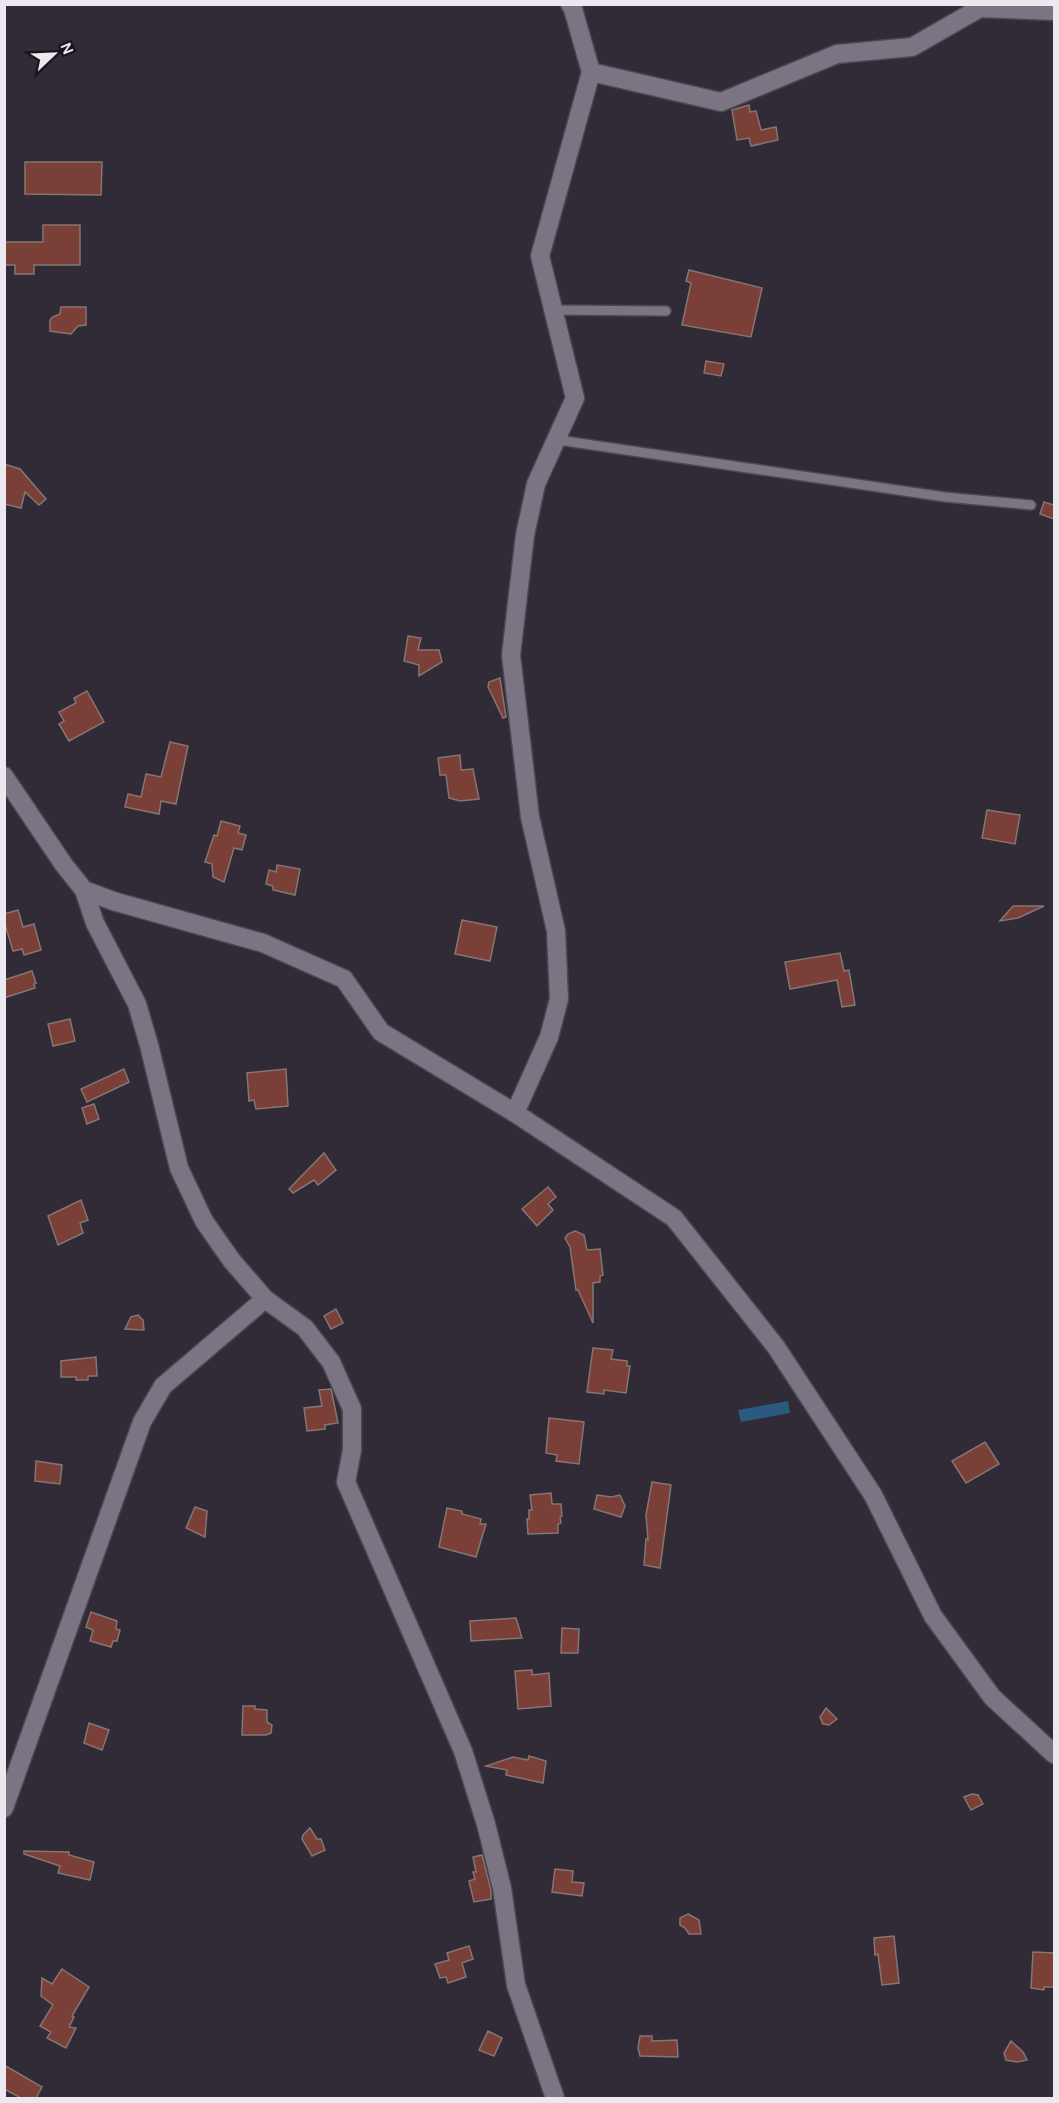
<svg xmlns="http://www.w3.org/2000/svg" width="1059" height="2103" font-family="Karla,sans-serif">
  <rect width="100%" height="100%" fill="#302b37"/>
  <!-- water -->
  <polygon fill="#2c5982" points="788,1401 790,1413 741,1422 738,1410"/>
  <!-- building -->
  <g fill="#7a3f36" stroke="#867572" stroke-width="1.5">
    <polygon points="749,105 750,112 756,111 761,130 776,127 778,140 751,146 749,138 737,140 732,110"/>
    <polygon points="25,162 102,162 101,195 25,194"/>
    <polygon points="43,225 80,225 80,265 34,265 34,274 15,274 15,265 4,265 4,242 43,242"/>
    <polygon points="689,270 762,288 751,337 682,325 691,283 686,281"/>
    <polygon points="61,307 86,307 86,325 78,326 71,334 50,331 50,320 53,317 60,314"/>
    <polygon points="706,361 724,364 721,376 704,373"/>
    <polygon points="4,464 20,469 46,499 39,505 25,492 21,508 4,504"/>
    <polygon points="1044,502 1054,505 1054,519 1040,514"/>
    <polygon points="408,636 421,638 418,650 439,650 442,662 419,676 419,665 404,661"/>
    <polygon points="500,678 506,717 503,718 488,687 489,682"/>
    <polygon points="87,691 104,722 69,741 59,724 64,721 59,712 76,703 74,698"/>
    <polygon points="170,742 188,746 176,804 161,801 159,814 125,807 128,794 141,797 146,774 161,777"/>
    <polygon points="460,755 461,770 473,769 479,799 460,801 449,798 446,775 440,775 438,758"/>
    <polygon points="987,810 1020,815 1015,844 982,838"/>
    <polygon points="221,821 240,826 238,833 246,835 242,850 234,848 224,882 213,877 212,864 205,862 214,835 217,836"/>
    <polygon points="277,865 300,869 295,895 273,890 273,886 266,884 269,870 276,872"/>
    <polygon points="1013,906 1044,906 1018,918 1000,921"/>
    <polygon points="18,910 23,927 34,924 41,950 24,955 22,949 13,951 4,921 4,914"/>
    <polygon points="462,920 497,927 490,961 455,954"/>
    <polygon points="840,953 844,971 849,970 855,1005 842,1007 837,980 790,989 785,962"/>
    <polygon points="32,971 36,983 34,984 35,988 4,998 4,980"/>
    <polygon points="70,1019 75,1041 53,1046 48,1024"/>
    <polygon points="124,1069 129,1082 87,1102 81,1089"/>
    <polygon points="286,1069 288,1106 256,1109 254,1100 249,1101 247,1073"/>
    <polygon points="94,1104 99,1119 87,1124 82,1108"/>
    <polygon points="324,1153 336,1170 318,1185 314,1180 293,1193 289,1189"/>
    <polygon points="548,1187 556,1197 548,1204 553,1210 537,1226 522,1209"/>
    <polygon points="81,1200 88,1220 80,1223 83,1233 58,1245 48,1216"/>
    <polygon points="575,1231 584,1235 587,1250 600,1249 603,1275 600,1276 600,1282 593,1283 593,1323 578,1290 576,1290 570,1247 565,1238 568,1234"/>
    <polygon points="336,1309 343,1323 331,1329 324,1316"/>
    <polygon points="138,1315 143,1320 144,1330 125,1329 131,1317"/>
    <polygon points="593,1348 613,1350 611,1359 627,1361 627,1366 630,1366 626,1393 604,1390 604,1394 587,1392"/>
    <polygon points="96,1357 97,1376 88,1376 88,1380 76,1380 76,1377 61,1377 61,1361"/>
    <polygon points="331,1389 338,1423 325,1425 325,1429 307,1431 304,1408 322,1406 319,1390"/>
    <polygon points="549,1418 584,1422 579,1464 556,1461 557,1455 546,1453"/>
    <polygon points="985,1442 999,1464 966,1483 952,1461"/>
    <polygon points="36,1461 62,1465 60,1484 35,1481"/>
    <polygon points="652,1482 671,1485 660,1568 644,1565 646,1539 648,1540 646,1515"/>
    <polygon points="551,1493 552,1504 561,1504 562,1516 560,1517 561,1523 558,1524 558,1533 528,1534 527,1519 529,1519 529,1510 532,1510 530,1495"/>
    <polygon points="597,1495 611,1497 620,1495 625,1506 621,1517 594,1509"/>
    <polygon points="195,1507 207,1511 205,1537 186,1528"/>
    <polygon points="447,1508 462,1511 462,1514 481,1519 480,1524 486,1524 476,1557 439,1547"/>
    <polygon points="91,1612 117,1621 116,1629 120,1630 117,1641 113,1641 111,1647 90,1641 93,1630 86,1627"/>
    <polygon points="516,1618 522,1638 471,1641 470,1621"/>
    <polygon points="562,1628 579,1629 578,1653 561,1653"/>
    <polygon points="532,1670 532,1675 549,1673 551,1706 518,1709 515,1671"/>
    <polygon points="243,1706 255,1706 255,1709 267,1710 267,1722 272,1725 271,1733 266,1735 242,1735"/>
    <polygon points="826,1708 837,1719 829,1725 823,1724 820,1717"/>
    <polygon points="89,1723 109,1730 102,1750 84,1743"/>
    <polygon points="529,1756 546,1761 543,1783 506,1775 507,1770 486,1766 513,1757 528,1760"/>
    <polygon points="972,1794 978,1795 983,1804 971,1810 964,1797"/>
    <polygon points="310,1828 317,1839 321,1839 325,1850 312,1856 302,1839 303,1835"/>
    <polygon points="24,1851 69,1852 69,1855 94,1862 90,1880 58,1873 60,1866 24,1854"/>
    <polygon points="482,1855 491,1890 491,1899 474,1902 469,1881 475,1879 473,1872 476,1872 473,1857"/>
    <polygon points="555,1869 573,1871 572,1882 584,1883 582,1896 552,1892"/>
    <polygon points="688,1914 699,1920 701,1934 689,1934 685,1928 680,1925 680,1918"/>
    <polygon points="894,1936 899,1983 882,1985 878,1954 875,1955 874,1938"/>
    <polygon points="469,1946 473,1959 462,1963 466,1977 448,1983 446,1977 440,1978 435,1964 449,1960 447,1953"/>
    <polygon points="1033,1952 1054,1953 1054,1987 1044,1987 1044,1990 1031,1988"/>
    <polygon points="62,1969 89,1987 72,2016 74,2017 69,2027 76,2028 66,2048 47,2038 51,2032 40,2026 53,2005 41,1996 42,1978 52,1984"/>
    <polygon points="488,2031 502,2038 494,2056 479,2050"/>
    <polygon points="640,2036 652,2036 652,2041 677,2040 678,2057 640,2056 638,2048"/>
    <polygon points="1011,2041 1023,2052 1027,2060 1017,2062 1006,2060 1004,2053"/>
    <polygon points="4,2065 42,2087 36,2098 21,2098 4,2089"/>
  </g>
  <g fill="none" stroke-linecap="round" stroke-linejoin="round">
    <defs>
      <g id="lane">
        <polyline points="553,310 666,311"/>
        <polyline points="558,440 945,497 1031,505"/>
      </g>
      <g id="street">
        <polyline points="591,72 721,102 837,54 912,47 980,8 1054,11"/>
        <polyline points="4,776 64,865 84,890 113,901 263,943 344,979 381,1032 515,1113 674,1218 776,1347 873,1495 933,1616 992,1697 1054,1754"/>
        <polyline points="84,890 95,923 137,1004 149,1045 179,1168 204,1221 232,1261 265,1299 305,1328 331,1362 352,1409 352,1450 346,1482 463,1751 486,1824 502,1888 516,1985 555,2098"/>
        <polyline points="515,1113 549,1037 559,999 556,931 530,817 511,655 525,535 536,484 575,398 540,256 591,72 573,9 570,4"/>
        <polyline points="4,1808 142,1422 163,1386 265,1299"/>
      </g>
    </defs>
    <!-- lane casing -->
    <use href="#lane" stroke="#4b4750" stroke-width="12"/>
    <!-- street casing -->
    <use href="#street" stroke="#4b4750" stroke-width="21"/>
    <!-- lane -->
    <use href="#lane" stroke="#7b7583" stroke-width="9"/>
    <!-- street -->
    <use href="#street" stroke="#7b7583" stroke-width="18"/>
  </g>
  <!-- border -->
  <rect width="1059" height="2103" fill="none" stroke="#ebe8f0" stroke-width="12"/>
  <!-- north arrow -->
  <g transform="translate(54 54) rotate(67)" stroke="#17151a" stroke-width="4.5" paint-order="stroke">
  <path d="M0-4.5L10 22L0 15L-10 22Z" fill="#ebe8f0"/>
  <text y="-9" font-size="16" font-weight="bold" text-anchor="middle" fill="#ebe8f0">N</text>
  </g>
</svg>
